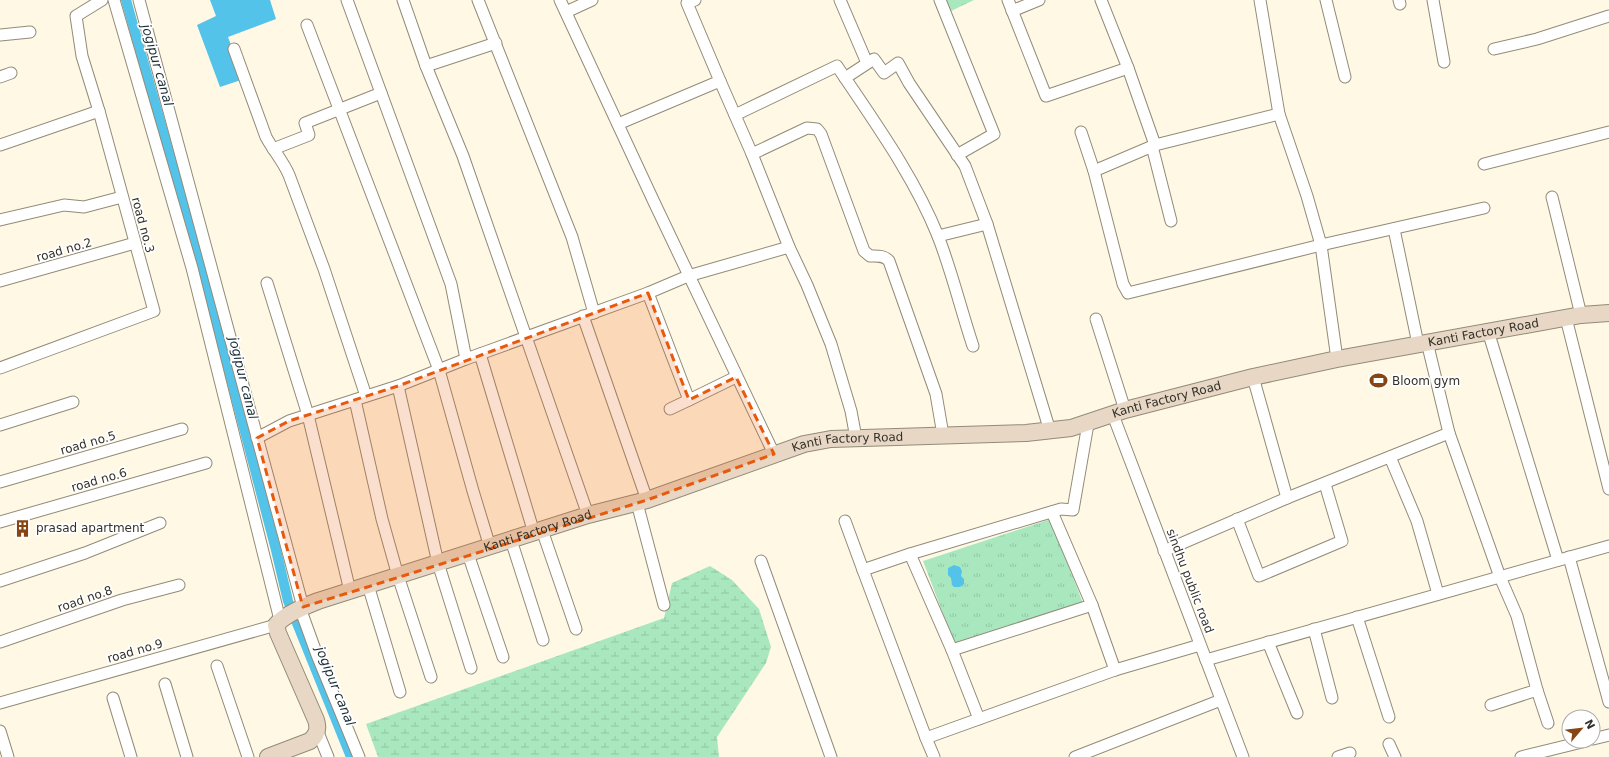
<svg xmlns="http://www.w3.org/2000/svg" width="1609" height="757" font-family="'DejaVu Sans',sans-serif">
  <defs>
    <pattern id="wetland-marsh" width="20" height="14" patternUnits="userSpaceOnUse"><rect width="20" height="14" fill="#a9e8bf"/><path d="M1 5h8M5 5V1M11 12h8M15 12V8" fill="none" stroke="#92c7a4"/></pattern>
    <pattern id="park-tufts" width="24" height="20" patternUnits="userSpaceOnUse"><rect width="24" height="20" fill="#a9e8bf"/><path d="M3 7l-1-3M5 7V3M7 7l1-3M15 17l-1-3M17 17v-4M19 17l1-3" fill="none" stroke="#92c7a4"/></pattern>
  </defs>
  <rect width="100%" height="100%" fill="#fff8e4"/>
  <!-- wetland -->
  <polygon fill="url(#wetland-marsh)" points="710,566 732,580 759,609 771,647 766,663 717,737 719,757 378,757 366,724 664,618 672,583"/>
  <!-- park -->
  <g fill="url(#park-tufts)">
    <polygon points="944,0 974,0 949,12"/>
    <polygon points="1051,519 1084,606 956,648 923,561"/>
  </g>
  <!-- water -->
  <g fill="#53c3ea">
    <polygon points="210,0 270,0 276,19 228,37 244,79 220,87 197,25 216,16"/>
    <polygon points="954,565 960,567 962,571 961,576 964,579 964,584 960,587 954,587 952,585 951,578 948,575 948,568"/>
  </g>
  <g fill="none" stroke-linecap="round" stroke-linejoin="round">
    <!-- canal -->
    <polyline stroke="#53c3ea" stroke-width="10" points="126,0 213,310 276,550 288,601 351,757"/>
    <defs>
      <g id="street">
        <polyline points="114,0 192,268 280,620"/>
        <polyline points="139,0 303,607"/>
        <polyline points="347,0 451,284 466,359"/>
        <polyline points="403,0 426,66 463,156 588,515"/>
        <polyline points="478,0 572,237 594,313"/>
        <polyline points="560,0 654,202 774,454"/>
        <polyline points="840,0 867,63"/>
        <polyline points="940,0 994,134 957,155"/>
        <polyline points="1008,0 1046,96 1128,68"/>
        <polyline points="1101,0 1128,68 1155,145 1279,114"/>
        <polyline points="1260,0 1279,114 1307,196 1321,245 1337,359"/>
        <polyline points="1326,0 1345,77"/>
        <polyline points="1399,0 1400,4"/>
        <polyline points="1433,0 1444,62"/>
        <polyline points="1012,11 1039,0"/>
        <polyline points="566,12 592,0"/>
        <polyline points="307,25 439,370 473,491 490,547"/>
        <polyline points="0,35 30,32"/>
        <path d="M234,49L266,137C273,150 283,161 289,175L324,269L366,396"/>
        <polyline points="1494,49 1537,39 1609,16"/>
        <polyline points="426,66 496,43"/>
        <polyline points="0,77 11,73"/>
        <polyline points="845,78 874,59 884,73 898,63 909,83 965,166 987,224 1050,431"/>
        <polyline points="720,81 752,154 789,247 807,285 831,344 851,411 856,438"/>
        <path d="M735,115L837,66C873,120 914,176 938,236C952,272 961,310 973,346"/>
        <polyline points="618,124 720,81 687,3 695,0"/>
        <polyline points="1081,132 1094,171 1123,284 1128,293 1321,245 1484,208"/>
        <polyline points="0,145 99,111"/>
        <polyline points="1152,146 1171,221"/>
        <polyline points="273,149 309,135 305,123 381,93"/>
        <path d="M752,154L807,128L817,129L821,134L864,251L870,256C877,256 884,255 889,261L936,394L943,435"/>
        <polyline points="1484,164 1609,132"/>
        <polyline points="1094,171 1155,145"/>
        <polyline points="1552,197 1581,315"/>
        <polyline points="0,220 64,205 84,207 122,197"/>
        <polyline points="1394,229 1418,344"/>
        <polyline points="938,236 987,224"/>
        <polyline points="0,281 135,243"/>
        <polyline points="267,283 308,415 350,591"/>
        <polyline points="648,293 689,400 736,377"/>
        <polyline points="583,316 647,500"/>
        <polyline points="1566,318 1609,489"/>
        <polyline points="1096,319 1125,410"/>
        <polyline points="1488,331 1558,560"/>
        <polyline points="1427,342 1449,433 1500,577 1517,616 1537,690 1491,705"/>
        <polyline points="480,354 534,533"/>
        <polyline points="0,368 154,311 99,111 82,56 76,16 102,0"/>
        <polyline points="1253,377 1287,498"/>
        <polyline points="398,386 438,563 471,668"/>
        <polyline points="355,400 382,519 398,576 431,677"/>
        <polyline points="670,409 689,400"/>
        <polyline points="1113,415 1243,757"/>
        <polyline points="0,425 73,402"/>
        <polyline points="257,438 289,421 398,386 466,359 648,293 688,276 789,247"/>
        <polyline points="1390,457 1417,521 1438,594"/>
        <polyline points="0,482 182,429"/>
        <polyline points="637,503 664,605"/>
        <polyline points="1237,519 1259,576 1342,541 1325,484"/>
        <polyline points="845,521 863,570"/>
        <polyline points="0,522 206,463"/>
        <polyline points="542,530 576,629"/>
        <polyline points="511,540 543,640"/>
        <polyline points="1164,551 1287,498 1449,433"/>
        <polyline points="468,554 503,657"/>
        <polyline points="910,554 952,650"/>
        <polyline points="1569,557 1609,702"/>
        <polyline points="761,561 831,757"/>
        <polyline points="0,581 85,553 160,523"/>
        <polyline points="368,585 400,692"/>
        <polyline points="1092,605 1115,670"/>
        <polyline points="300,608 317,655 359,757"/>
        <polyline points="1357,617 1389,717"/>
        <polyline points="1314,629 1332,698"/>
        <polyline points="0,642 122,600 179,585"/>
        <polyline points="1268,642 1297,713"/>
        <polyline points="1206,660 1609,546"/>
        <polyline points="217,666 248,757"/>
        <polyline points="165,684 187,757"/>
        <polyline points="1537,690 1548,723"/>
        <polyline points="113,698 131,757"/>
        <polyline points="0,703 276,625"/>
        <polyline points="979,719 952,650 1092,605 1052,512"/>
        <polyline points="317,730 328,757"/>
        <polyline points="0,731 8,757"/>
        <polyline points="926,738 863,570 910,554 1061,509 1073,510 1088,424"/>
        <polyline points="1593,739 1609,735"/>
        <polyline points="1389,744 1395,757"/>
        <polyline points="934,757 926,738 1115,670 1200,645"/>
        <polyline points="1075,757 1221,700"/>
        <polyline points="1338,757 1350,753"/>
        <polyline points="1521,757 1586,741"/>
      </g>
      <g id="secondary">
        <path id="s1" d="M268,757L310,741C317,735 319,729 316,720L278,633L276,625C285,614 305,606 318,601L588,515L647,500L804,444L831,439L1026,433L1071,428L1125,410L1253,377L1337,359L1581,315L1609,313"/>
      </g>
    </defs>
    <!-- street casing -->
    <use href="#street" stroke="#928b79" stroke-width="13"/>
    <!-- secondary casing -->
    <use href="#secondary" stroke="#928b79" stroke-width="18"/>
    <!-- street -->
    <use href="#street" stroke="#fff" stroke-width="11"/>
    <!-- secondary -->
    <use href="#secondary" stroke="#e7d7c4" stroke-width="16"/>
  </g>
  <!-- marked area -->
  <path fill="#e8590c" fill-opacity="0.2" stroke="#e8590c" stroke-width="3" stroke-dasharray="8 5" stroke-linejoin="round" d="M648,293L689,400L736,377L774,454L647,500L303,607L257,438L289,421L398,386Z"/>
  <!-- icons -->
  <defs>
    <symbol id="stadium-bare" viewBox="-9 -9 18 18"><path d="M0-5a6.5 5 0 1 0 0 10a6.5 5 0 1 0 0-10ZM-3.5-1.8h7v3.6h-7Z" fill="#874514" stroke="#fff" stroke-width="2.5" paint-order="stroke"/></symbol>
    <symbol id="building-bare" viewBox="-9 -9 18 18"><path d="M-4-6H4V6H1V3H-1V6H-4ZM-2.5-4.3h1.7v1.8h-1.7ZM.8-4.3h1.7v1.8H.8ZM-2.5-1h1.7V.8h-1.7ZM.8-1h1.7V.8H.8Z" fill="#874514" stroke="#fff" stroke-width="2.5" paint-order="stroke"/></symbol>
  </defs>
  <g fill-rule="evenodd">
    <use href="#stadium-bare" x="1366" y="368" width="25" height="25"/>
    <use href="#building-bare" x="10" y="516" width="25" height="25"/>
  </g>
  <g text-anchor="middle" stroke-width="3.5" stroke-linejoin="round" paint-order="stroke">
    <!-- street labels -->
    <g font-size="12" fill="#333129" stroke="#fff">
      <text transform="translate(143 225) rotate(75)" y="4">road no.3</text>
      <text transform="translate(64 250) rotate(-16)" y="4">road no.2</text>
      <text dy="4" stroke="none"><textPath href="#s1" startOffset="1423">Kanti Factory Road</textPath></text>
      <text dy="4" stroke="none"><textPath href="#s1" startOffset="1099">Kanti Factory Road</textPath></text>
      <text transform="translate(88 443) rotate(-16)" y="4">road no.5</text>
      <text dy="4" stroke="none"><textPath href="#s1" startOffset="775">Kanti Factory Road</textPath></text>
      <text transform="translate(99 480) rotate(-16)" y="4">road no.6</text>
      <text dy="4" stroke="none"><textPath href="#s1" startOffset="451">Kanti Factory Road</textPath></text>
      <text transform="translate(1190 581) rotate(69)" y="4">sindhu public road</text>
      <text transform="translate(85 599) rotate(-19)" y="4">road no.8</text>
      <text transform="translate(135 651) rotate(-16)" y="4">road no.9</text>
    </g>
    <!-- poi labels -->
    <g font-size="12" fill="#333129" stroke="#fff" text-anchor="start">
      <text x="1392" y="385">Bloom gym</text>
      <text x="36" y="532">prasad apartment</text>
    </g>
    <!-- water labels -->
    <g font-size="13" font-style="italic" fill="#1b2e36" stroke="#fff">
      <text transform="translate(158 65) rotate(74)" y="5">jogipur canal</text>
      <text transform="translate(244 378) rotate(76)" y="5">jogipur canal</text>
      <text transform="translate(336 686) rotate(68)" y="5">jogipur canal</text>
    </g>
  </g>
  <!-- north arrow -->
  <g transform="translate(1581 729) rotate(62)"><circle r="19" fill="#ffffff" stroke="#adada9"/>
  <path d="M0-3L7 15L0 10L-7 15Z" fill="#874514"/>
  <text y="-6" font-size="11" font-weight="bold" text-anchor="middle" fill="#333129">N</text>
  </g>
</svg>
